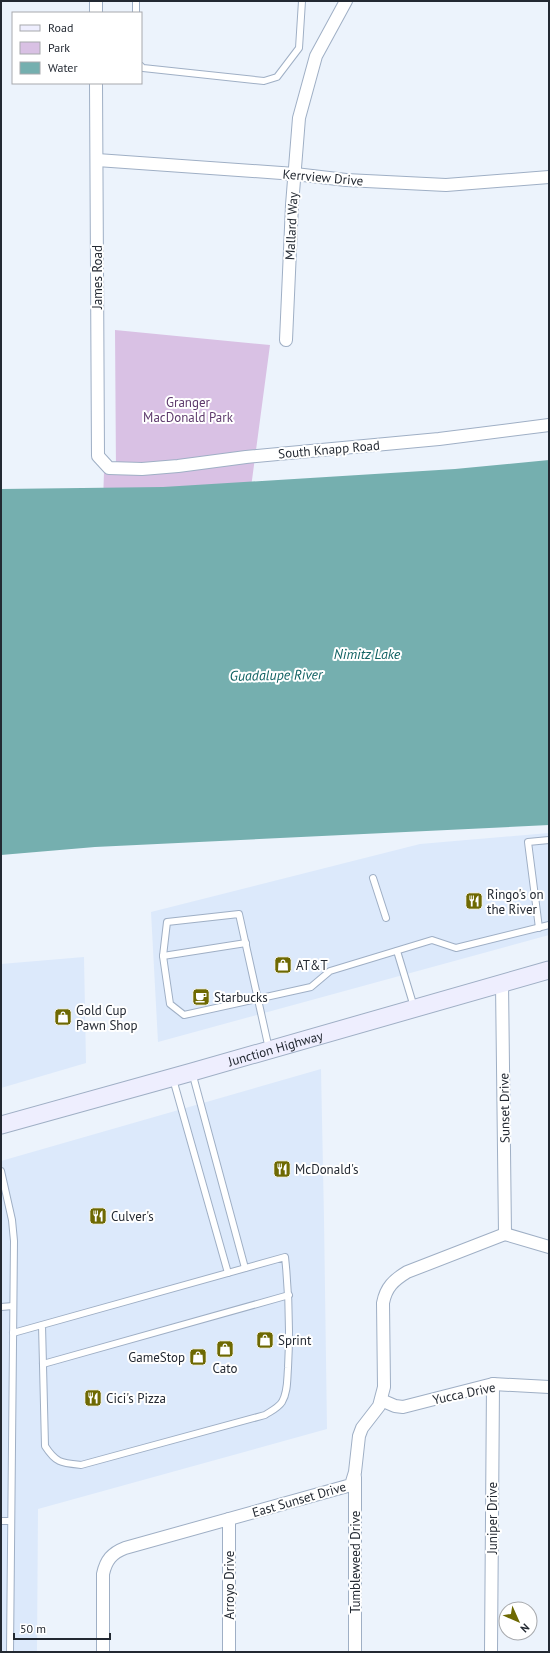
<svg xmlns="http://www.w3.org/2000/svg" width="550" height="1653" font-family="'PT Sans',sans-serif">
  <rect width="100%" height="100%" fill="#ecf3fc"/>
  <!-- built -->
  <g fill="#dce9fb">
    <polygon points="549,833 549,935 158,1042 151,912 420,844"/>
    <polygon points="84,957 86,1063 1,1088 1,964"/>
    <polygon points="321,1069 324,1219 327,1429 38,1509 37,1652 1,1652 1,1161"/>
  </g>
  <!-- green -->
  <polygon fill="#d9c1e4" points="115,330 270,345 250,495 103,502 104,472 116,472"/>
  <!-- water -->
  <polygon fill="#75afaf" points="549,460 549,825 95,847 1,855 1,489 163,487 455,469"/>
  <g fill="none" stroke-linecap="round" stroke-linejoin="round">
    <defs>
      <g id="lane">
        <polyline points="136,1 136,13"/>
        <polyline points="141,66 143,68 264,81 277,77 299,48 302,1"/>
        <polyline points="373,878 386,918"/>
        <polyline points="539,928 528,842 549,840"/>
        <polyline points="397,951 414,1007"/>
        <polyline points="163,956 246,943"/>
        <polyline points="269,1049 239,914 167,922 163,956 170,1004 184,1015 311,987 330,971 432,940 456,948 549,925"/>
        <polyline points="192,1072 245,1268"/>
        <polyline points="173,1079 228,1273"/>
        <polyline points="1,1171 12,1220 14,1241 10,1652"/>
        <polyline points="1,1307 13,1306"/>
        <path d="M13,1333L285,1257C289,1294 290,1331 288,1368C287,1379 288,1392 282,1402C278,1408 271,1411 265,1415L81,1465C61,1463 56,1463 45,1446L42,1325"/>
        <polyline points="43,1364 289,1295"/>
        <polyline points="1,1521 11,1521"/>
      </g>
      <g id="street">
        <polyline points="96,1 96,13"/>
        <polyline points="96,83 98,456 109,468 142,469 178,466 246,457 439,439 549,425"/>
        <polyline points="97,160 295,174 346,180 446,185 549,177"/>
        <polyline points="286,340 292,205 299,118 316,56 346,1"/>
        <polyline points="502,983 505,1234"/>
        <polyline points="505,1234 549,1247"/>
        <polyline points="381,1400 395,1406 403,1407 493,1384 549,1387"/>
        <polyline points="355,1477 355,1652"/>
        <polyline points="229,1519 229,1652"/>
        <path d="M103,1652V1574C106,1560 112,1553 125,1548L351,1485L355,1472L359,1436L362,1428L379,1406L384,1387L383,1303C386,1287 394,1280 407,1272L505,1234"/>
        <polyline points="491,1652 493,1384"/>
      </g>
      <g id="secondary">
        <path id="s1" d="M1,1125L192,1072L549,970"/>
      </g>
    </defs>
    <!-- lane casing -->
    <use href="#lane" stroke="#9fafc5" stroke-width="8"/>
    <!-- street casing -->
    <use href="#street" stroke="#9fafc5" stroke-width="14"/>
    <!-- secondary casing -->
    <use href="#secondary" stroke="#9fafc5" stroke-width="19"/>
    <!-- lane -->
    <use href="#lane" stroke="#fff" stroke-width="6"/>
    <!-- street -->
    <use href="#street" stroke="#fff" stroke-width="12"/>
    <!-- secondary -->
    <use href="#secondary" stroke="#eeeefe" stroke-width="17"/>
  </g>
  <!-- icons -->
  <defs>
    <symbol id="restaurant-square" viewBox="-11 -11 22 22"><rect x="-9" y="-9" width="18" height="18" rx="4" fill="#6e6902" stroke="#fff"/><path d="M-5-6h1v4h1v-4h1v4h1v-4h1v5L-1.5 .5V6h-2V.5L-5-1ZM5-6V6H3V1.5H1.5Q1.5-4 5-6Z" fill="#fff"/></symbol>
    <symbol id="shop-square" viewBox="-11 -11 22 22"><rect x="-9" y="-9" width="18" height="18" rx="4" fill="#6e6902" stroke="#fff"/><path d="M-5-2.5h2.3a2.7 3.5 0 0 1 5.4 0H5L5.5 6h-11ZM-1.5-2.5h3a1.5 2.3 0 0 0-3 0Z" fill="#fff"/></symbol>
    <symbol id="cafe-square" viewBox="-11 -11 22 22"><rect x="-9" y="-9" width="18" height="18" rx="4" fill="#6e6902" stroke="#fff"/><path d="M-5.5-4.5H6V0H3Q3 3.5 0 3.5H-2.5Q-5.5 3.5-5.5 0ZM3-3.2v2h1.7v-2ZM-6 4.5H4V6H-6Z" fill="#fff"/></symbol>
  </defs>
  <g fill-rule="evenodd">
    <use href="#restaurant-square" x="464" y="891" width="20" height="20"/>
    <use href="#shop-square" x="273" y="955" width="20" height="20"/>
    <use href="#cafe-square" x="191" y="987" width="20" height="20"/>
    <use href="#shop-square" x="53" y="1007" width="20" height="20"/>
    <use href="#restaurant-square" x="272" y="1159" width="20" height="20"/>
    <use href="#restaurant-square" x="88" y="1206" width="20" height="20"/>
    <use href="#shop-square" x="255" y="1330" width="20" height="20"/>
    <use href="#shop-square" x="215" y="1339" width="20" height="20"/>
    <use href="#shop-square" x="188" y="1347" width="20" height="20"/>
    <use href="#restaurant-square" x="83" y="1388" width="20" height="20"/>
  </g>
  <g text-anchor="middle" stroke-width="4" stroke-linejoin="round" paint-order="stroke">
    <!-- street labels -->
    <g font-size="13" fill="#232932" stroke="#fff">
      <text transform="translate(323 177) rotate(5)" y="5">Kerrview Drive</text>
      <text transform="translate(291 226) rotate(-87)" y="5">Mallard Way</text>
      <text transform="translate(97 277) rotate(-90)" y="5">James Road</text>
      <text transform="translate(329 449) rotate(-5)" y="5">South Knapp Road</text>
      <text dy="5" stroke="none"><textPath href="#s1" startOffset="285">Junction Highway</textPath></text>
      <text transform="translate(504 1108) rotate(-91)" y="5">Sunset Drive</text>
      <text transform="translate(464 1393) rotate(-12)" y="5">Yucca Drive</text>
      <text transform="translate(299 1499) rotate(-16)" y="5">East Sunset Drive</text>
      <text transform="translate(492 1518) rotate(-90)" y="5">Juniper Drive</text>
      <text transform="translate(355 1562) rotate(-90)" y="5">Tumbleweed Drive</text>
      <text transform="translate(229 1585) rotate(-90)" y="5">Arroyo Drive</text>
    </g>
    <!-- park labels -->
    <g font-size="13" fill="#5d3a6c" stroke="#fff">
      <text x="188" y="407">Granger<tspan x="188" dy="15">MacDonald Park</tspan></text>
    </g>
    <!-- poi labels -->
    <g font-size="13" fill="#232932" stroke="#fff" text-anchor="start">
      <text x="487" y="899">Ringo's on<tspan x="487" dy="15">the River</tspan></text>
      <text x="296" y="970">AT&amp;T</text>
      <text x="214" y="1002">Starbucks</text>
      <text x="76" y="1015">Gold Cup<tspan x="76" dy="15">Pawn Shop</tspan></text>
      <text x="295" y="1174">McDonald's</text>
      <text x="111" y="1221">Culver's</text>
      <text x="278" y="1345">Sprint</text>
      <text x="185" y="1362" text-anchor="end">GameStop</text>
      <text x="225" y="1373" text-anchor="middle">Cato</text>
      <text x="106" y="1403">Cici's Pizza</text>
    </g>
    <!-- water labels -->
    <g font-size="14" font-style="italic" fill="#116263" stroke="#fff">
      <text x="367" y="659">Nimitz Lake</text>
      <text transform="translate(276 675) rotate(-1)" y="5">Guadalupe River</text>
    </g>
  </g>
  <!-- border -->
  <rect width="550" height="1653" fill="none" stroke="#232932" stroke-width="4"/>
  <!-- legend -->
  <rect x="12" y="12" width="130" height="72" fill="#ffffff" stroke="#a7a9ad"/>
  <rect x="20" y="25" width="20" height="6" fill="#eeeefe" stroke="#a7a9ad"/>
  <text x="48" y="32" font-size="12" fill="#232932">Road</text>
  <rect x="20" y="42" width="20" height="12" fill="#d9c1e4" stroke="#a7a9ad"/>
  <text x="48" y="52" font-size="12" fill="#232932">Park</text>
  <rect x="20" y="62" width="20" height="12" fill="#75afaf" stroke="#a7a9ad"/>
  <text x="48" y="72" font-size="12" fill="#232932">Water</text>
  <!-- north arrow -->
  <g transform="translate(518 1621) rotate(135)"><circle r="19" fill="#ffffff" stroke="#a7a9ad"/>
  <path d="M0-3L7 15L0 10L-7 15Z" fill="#6e6902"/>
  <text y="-6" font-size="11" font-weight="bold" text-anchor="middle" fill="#232932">N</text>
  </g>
  <!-- scale -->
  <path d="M14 1633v6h96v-6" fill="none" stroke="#232932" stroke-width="2"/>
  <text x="20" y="1633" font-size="12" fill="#232932" stroke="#ffffff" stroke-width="3" paint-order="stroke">50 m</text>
</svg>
